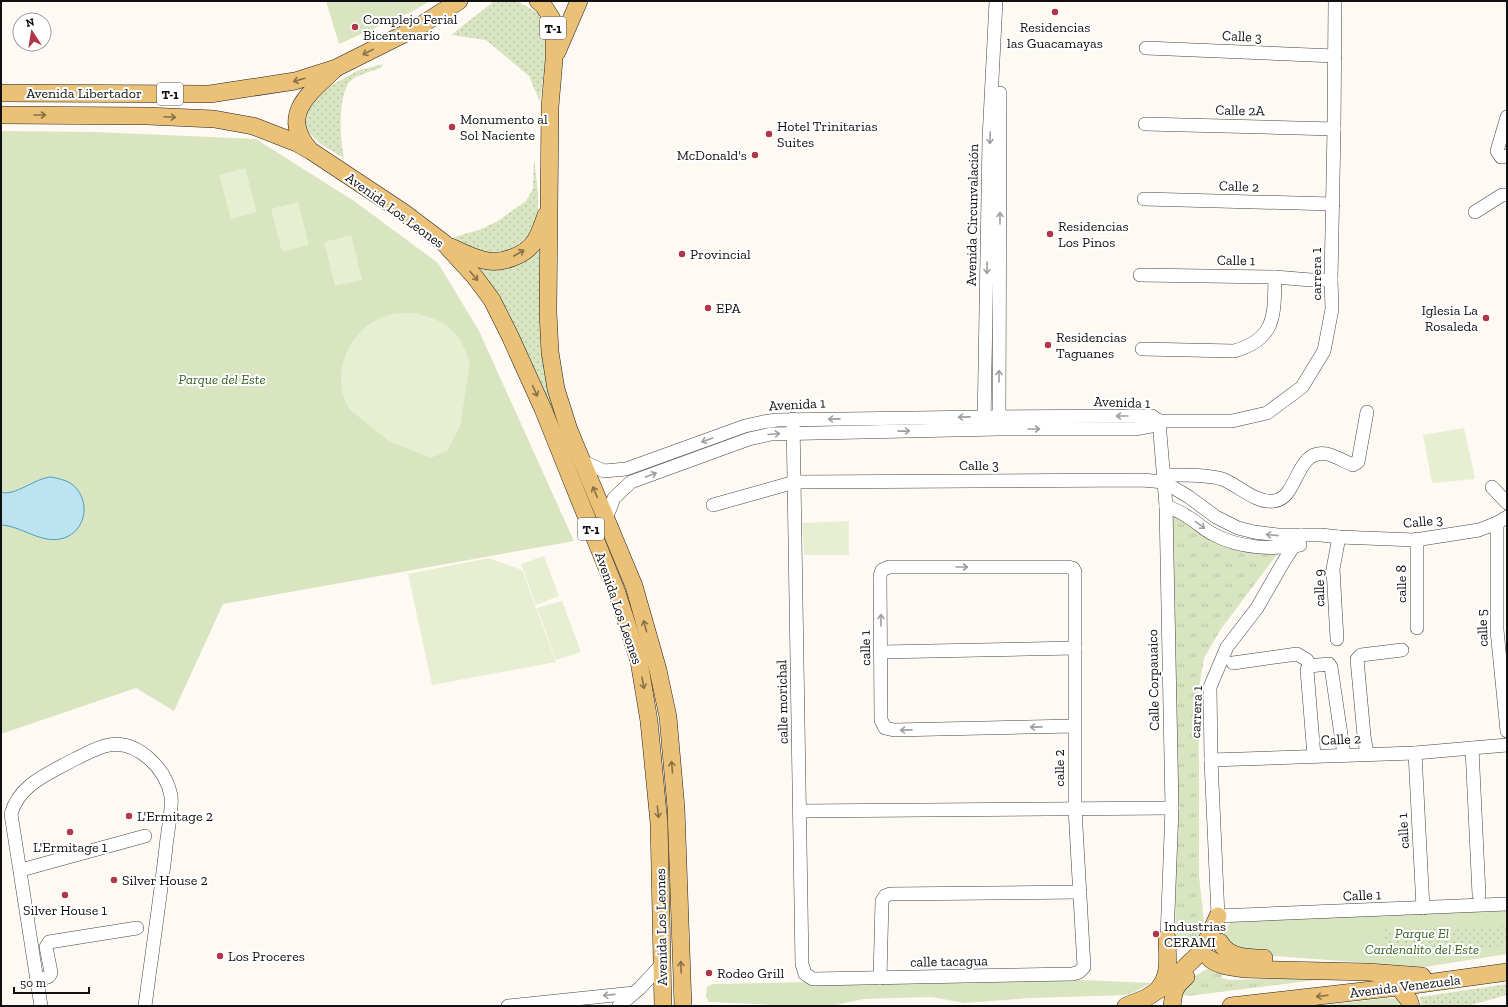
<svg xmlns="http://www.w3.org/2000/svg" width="1508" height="1007" font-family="'Zilla Slab',serif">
  <defs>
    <pattern id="grass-tufts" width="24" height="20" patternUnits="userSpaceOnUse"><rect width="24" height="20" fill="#d8e5c0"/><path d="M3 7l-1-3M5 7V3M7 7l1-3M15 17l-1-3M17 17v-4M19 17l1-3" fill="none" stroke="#b8c3a4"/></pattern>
    <pattern id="garden-dots" width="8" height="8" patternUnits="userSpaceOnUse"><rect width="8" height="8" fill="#d8e5c0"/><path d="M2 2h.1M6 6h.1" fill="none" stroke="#b8c3a4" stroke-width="1.8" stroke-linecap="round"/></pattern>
  </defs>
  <rect width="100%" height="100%" fill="#fefaf3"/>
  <!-- grass -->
  <g fill="url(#grass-tufts)">
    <polygon points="1185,516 1198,528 1202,535 1213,540 1278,553 1221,629 1204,658 1198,694 1199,768 1199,875 1204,923 1200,937 1190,945 1183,946 1176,945 1175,901 1178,814 1169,517"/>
    <polygon points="1212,966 1223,972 1222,978 1229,980 1340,977 1188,996 1183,995 1179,992 1183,983"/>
  </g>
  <!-- park -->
  <g fill="#d8e5c0">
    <polygon points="326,1 430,1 413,11 339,44"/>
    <polygon points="1,131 95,132 256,139 354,201 438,263 479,331 574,541 223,604 174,711 136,688 1,734"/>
    <path d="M1507,911V954L1424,967L1245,954L1224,939C1223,929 1226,926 1234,920Z"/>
    <polygon points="1059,977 1081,980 1152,983 1128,995 1030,998 964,1003 932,997 863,999 832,1006 793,1006 709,1002 706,997 707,987 712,984"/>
    <polygon points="1388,998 1399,999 1406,1006 1316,1006"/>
  </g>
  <!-- garden -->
  <g fill="url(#garden-dots)">
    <polygon points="493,2 519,2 538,13 548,39 540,102 529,76 486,40 451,35"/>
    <path d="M383,64L381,68C372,71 353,76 348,84C338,101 340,139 344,158L322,145L306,130L303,113L310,97L357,71Z"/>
    <polygon points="534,158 538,193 538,217 531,233 509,252 493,256 474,252 454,237 479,230 498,221 526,201 533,189"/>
    <polygon points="542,249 567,442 477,267 493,269 532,256"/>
    <polygon points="1507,926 1507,945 1430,957 1387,955 1382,929"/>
    <polygon points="1507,984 1507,995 1467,1006 1422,1006 1420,997"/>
  </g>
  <!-- pitch -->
  <g fill="#e7eed1">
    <polygon points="245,168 257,212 231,219 219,175"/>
    <polygon points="298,202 309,245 282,252 271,209"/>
    <polygon points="351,235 362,280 335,286 324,242"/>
    <path d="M400,313H416L432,318L445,324L454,332L461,341L470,362L460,427L447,451L431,458L390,442L350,410C329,376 347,330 385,316C389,314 395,314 400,313Z"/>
    <polygon points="1464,428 1475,479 1432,483 1423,435"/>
    <polygon points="849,521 849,555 804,555 802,523"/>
    <polygon points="544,556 559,596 536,605 521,564"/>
    <polygon points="489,558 522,570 556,662 432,685 408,574"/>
    <polygon points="562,601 581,652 556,660 537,608"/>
  </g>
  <!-- water -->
  <path fill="#bde3f0" stroke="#4c9fbf" d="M51,477C61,479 70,481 76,488C92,506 83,535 60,539C40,543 21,526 1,525V492C14,497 35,478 51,477Z"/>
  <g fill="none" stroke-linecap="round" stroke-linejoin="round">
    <defs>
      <g id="minor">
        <polyline points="1146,48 1335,56"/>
        <polyline points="1507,117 1497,151 1501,157 1507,156"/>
        <polyline points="1145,124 1334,129"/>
        <polyline points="1144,199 1333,204"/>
        <polyline points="1475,212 1502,195 1507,195"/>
        <polyline points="1140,275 1275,277 1311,280 1331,280"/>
        <path d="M1142,349L1234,351C1277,339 1274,314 1275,277"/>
        <polyline points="793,419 802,964 805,974 813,979 1073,974 1079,972 1084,967 1075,809 1075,572 1073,568 1068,567 889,567 882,570 880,576 881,720 885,728 894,730 1075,726"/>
        <polyline points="1159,421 1232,421 1267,413 1302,387 1324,351 1332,309 1331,280 1334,129 1335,1"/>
        <polyline points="1159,421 1166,506 1172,808 1167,938"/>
        <polyline points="984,425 989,139 996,1"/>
        <polyline points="999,425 1000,93"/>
        <polyline points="582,461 604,471 626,469 745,426 763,422 777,420 984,417 1152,416 1159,421"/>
        <path d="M1164,475C1181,475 1206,474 1222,479C1237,484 1256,504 1274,501C1299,498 1295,448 1327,454C1336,456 1345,462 1353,465L1358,462L1367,412"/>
        <polyline points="1492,487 1507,503"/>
        <polyline points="713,505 795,482 1142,480 1164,482 1189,497 1216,517 1238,528 1254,532 1278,535 1321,535 1339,537 1415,540 1479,530 1497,523 1507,517"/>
        <path d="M1166,506C1173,509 1181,512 1188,517C1197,522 1204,530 1213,534C1238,548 1272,550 1300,545"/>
        <polyline points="606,519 614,498 631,482 749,439 771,434 999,429 1135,429 1151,426 1159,421"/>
        <polyline points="1497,523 1497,630 1507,731"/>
        <polyline points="1301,535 1284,561 1257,608 1227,647 1210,687 1211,760 1218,916 1507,904"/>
        <polyline points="1417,539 1417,628"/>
        <polyline points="1337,639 1333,569 1339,537"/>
        <polyline points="881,652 1075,648"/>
        <polyline points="1233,663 1297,654 1307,660 1309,666"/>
        <polyline points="1472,748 1479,895"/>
        <polyline points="1415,753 1423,908"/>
        <polyline points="1367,754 1364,736 1357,659 1361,655 1402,650"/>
        <polyline points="1314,756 1307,670 1309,666 1329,664 1331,667 1344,755"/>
        <polyline points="1211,760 1415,753 1507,745"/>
        <polyline points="800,811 1172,808"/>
        <polyline points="21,870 145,836"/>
        <polyline points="880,978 882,901 885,896 890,894 1080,892"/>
        <path d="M37,979C43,978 50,979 51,972L46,947L49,942L137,928"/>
        <path d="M41,1006L11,814C19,784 50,773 75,759C86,754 97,747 109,745C138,740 166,769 171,796C173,806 167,835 166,847C160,900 152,953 145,1006"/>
        <polyline points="508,1006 634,993 640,988 663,963"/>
        <polyline points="619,1006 634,993"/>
      </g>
      <g id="major">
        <polyline points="538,1 543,5 552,19 554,33 554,60 550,107 548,312 550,352 556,389 569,430 634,586 658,670 668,717 676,808 683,1006"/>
        <polyline points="557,52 579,1"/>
        <polyline points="1,93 210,94 295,81 336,68 418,27 459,1"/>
        <polyline points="1,115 147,116 214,119 253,126 297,143 311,151 403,212 444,243 475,277 492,300 510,336 543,409 617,593 639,661 649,721 659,823 663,1006"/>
        <path d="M309,149C280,116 308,94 333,71"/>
        <path d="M451,247C462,252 472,257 483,260C500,265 525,256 535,241C540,233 543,224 546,215"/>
        <path d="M1220,942C1228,958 1249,958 1264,958"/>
        <path d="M1210,959C1219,966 1232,967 1244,969L1368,972L1422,976"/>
        <polyline points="1393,981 1409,1000 1411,1006"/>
        <path d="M1159,988C1171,974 1167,955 1167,938"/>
        <polyline points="1126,1006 1146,998 1166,985 1202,951 1218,916"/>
        <path d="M1172,1006C1174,991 1174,987 1186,977"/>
        <polyline points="1231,1006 1398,987 1507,972"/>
      </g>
    </defs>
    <!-- minor casing -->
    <use href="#minor" stroke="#434343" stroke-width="14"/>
    <!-- major casing -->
    <use href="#major" stroke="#212121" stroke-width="18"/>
    <!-- minor -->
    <use href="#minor" stroke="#fff" stroke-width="13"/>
    <!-- major -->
    <use href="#major" stroke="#eac177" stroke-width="17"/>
  </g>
  <!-- one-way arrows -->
  <defs><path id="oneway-shaft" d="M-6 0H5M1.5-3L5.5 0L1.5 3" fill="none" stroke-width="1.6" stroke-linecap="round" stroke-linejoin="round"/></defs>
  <g stroke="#887149">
    <use href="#oneway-shaft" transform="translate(368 52) rotate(153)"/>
    <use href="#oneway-shaft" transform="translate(299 80) rotate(164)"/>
    <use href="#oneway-shaft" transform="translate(40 115)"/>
    <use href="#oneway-shaft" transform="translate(170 117) rotate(3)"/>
    <use href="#oneway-shaft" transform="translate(519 253) rotate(-30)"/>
    <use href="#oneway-shaft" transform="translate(474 276) rotate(50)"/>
    <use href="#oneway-shaft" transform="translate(535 391) rotate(66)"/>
    <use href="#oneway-shaft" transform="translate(595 492) rotate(-113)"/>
    <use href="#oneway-shaft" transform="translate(645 626) rotate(-105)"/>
    <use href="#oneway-shaft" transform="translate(643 683) rotate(80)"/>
    <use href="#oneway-shaft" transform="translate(672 767) rotate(-95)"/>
    <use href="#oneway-shaft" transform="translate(658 812) rotate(84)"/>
    <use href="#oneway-shaft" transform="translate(681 967) rotate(-92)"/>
    <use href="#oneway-shaft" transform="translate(1322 996) rotate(173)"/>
  </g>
  <g stroke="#9f9f9f">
    <use href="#oneway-shaft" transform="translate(990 138) rotate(92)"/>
    <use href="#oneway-shaft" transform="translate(1000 218) rotate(-90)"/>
    <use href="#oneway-shaft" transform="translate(987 268) rotate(91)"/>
    <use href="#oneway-shaft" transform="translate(999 376) rotate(-90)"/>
    <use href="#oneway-shaft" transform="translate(1122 416) rotate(180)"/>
    <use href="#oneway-shaft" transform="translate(964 417) rotate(179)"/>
    <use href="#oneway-shaft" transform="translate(834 419) rotate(179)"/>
    <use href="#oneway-shaft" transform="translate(1034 429)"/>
    <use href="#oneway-shaft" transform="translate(904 431) rotate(-1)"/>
    <use href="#oneway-shaft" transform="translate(774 434) rotate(-5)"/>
    <use href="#oneway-shaft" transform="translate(707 440) rotate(160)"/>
    <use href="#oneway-shaft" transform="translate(651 475) rotate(-20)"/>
    <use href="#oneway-shaft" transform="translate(1200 525) rotate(36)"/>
    <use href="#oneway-shaft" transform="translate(1272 535) rotate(-174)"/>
    <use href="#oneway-shaft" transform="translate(962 567)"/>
    <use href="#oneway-shaft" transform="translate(881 620) rotate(-90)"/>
    <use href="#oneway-shaft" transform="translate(1036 727) rotate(179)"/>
    <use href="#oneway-shaft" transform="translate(906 730) rotate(179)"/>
    <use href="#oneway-shaft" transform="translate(609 995) rotate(174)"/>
  </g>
  <!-- markers -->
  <g fill="#b1364a" stroke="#fff" stroke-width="1.5">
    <circle cx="1055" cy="12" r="4"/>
    <circle cx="355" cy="27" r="4"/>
    <circle cx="452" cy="127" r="4"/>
    <circle cx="769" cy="134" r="4"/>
    <circle cx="755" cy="155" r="4"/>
    <circle cx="1050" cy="234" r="4"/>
    <circle cx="682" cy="254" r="4"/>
    <circle cx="708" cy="308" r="4"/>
    <circle cx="1486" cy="318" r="4"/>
    <circle cx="1048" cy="345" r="4"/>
    <circle cx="129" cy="816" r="4"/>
    <circle cx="70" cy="832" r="4"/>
    <circle cx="114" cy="880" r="4"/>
    <circle cx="65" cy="895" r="4"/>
    <circle cx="1156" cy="934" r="4"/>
    <circle cx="220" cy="956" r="4"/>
    <circle cx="709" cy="973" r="4"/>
  </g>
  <g text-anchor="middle" stroke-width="4" stroke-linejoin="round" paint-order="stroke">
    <!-- shield labels -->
    <g fill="#fff" stroke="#585858" stroke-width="1">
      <rect x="540" y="17" width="26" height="22" rx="3"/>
      <rect x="157" y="83" width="26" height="22" rx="3"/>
      <rect x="578" y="518" width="26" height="22" rx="3"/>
    </g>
    <g font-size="13" font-weight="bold" fill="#101010">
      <text x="553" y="33">T-1</text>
      <text x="170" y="99">T-1</text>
      <text x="591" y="534">T-1</text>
    </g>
    <!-- poi labels -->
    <g font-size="14" fill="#101010" stroke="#fff" text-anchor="start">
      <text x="363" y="24">Complejo Ferial<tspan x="363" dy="16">Bicentenario</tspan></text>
      <text x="1055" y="32" text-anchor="middle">Residencias<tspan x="1055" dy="16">las Guacamayas</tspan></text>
      <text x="460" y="124">Monumento al<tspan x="460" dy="16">Sol Naciente</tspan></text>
      <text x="777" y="131">Hotel Trinitarias<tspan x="777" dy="16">Suites</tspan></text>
      <text x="747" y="160" text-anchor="end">McDonald's</text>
      <text x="1058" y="231">Residencias<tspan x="1058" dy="16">Los Pinos</tspan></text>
      <text x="690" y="259">Provincial</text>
      <text x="716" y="313">EPA</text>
      <text x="1478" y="315" text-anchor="end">Iglesia La<tspan x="1478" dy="16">Rosaleda</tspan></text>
      <text x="1056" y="342">Residencias<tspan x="1056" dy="16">Taguanes</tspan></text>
      <text x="137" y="821">L'Ermitage 2</text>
      <text x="70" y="852" text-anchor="middle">L'Ermitage 1</text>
      <text x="122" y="885">Silver House 2</text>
      <text x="65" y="915" text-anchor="middle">Silver House 1</text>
      <text x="1164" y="931">Industrias<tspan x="1164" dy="16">CERAMI</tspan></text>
      <text x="228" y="961">Los Proceres</text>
      <text x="717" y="978">Rodeo Grill</text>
    </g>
    <!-- street labels -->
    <g font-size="14" fill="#101010" stroke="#fff">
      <text transform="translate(1242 36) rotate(3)" y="5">Calle 3</text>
      <text x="84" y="98">Avenida Libertador</text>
      <text transform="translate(1240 110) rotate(1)" y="5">Calle 2A</text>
      <text transform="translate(1239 186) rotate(2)" y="5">Calle 2</text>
      <text transform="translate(395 210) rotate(36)" y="5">Avenida Los Leones</text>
      <text transform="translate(972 215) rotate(-89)" y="5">Avenida Circunvalación</text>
      <text transform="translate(1236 260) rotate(1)" y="5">Calle 1</text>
      <text transform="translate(1316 274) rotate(-90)" y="5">carrera 1</text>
      <text transform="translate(1122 402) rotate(2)" y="5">Avenida 1</text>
      <text transform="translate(797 404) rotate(-3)" y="5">Avenida 1</text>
      <text x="979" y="470">Calle 3</text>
      <text transform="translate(1423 521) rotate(-5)" y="5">Calle 3</text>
      <text transform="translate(1401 584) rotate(-90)" y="5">calle 8</text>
      <text transform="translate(1319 588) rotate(-91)" y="5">calle 9</text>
      <text transform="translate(619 608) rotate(71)" y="5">Avenida Los Leones</text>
      <text transform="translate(1482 628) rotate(-92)" y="5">calle 5</text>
      <text transform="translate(865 648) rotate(-91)" y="5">calle 1</text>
      <text transform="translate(1153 680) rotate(-91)" y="5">Calle Corpauaico</text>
      <text transform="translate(782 702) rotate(-91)" y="5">calle morichal</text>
      <text transform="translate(1196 712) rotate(-88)" y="5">carrera 1</text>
      <text transform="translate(1341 739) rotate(-2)" y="5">Calle 2</text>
      <text transform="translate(1059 768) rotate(-90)" y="5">calle 2</text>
      <text transform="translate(1403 831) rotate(-93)" y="5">calle 1</text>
      <text transform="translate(1362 895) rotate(-2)" y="5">Calle 1</text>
      <text transform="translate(661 927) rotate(-91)" y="5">Avenida Los Leones</text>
      <text transform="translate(949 961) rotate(-1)" y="5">calle tacagua</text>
      <text transform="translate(1405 986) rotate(-7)" y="5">Avenida Venezuela</text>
    </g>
    <!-- park labels -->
    <g font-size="14" font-style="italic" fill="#396126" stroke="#fff">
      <text x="222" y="384">Parque del Este</text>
      <text x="1422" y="938">Parque El<tspan x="1422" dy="16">Cardenalito del Este</tspan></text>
    </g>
  </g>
  <!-- border -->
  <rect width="1508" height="1007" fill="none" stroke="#101010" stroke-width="4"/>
  <!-- north arrow -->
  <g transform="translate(32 32) rotate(348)"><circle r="19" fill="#ffffff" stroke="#9f9f9f"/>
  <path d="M0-3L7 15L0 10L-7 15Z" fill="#b1364a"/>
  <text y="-6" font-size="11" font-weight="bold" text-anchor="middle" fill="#101010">N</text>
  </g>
  <!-- scale -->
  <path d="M14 987v6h75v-6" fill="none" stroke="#101010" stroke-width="2"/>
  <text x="20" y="987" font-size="12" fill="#101010" stroke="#ffffff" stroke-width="3" paint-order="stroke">50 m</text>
</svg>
